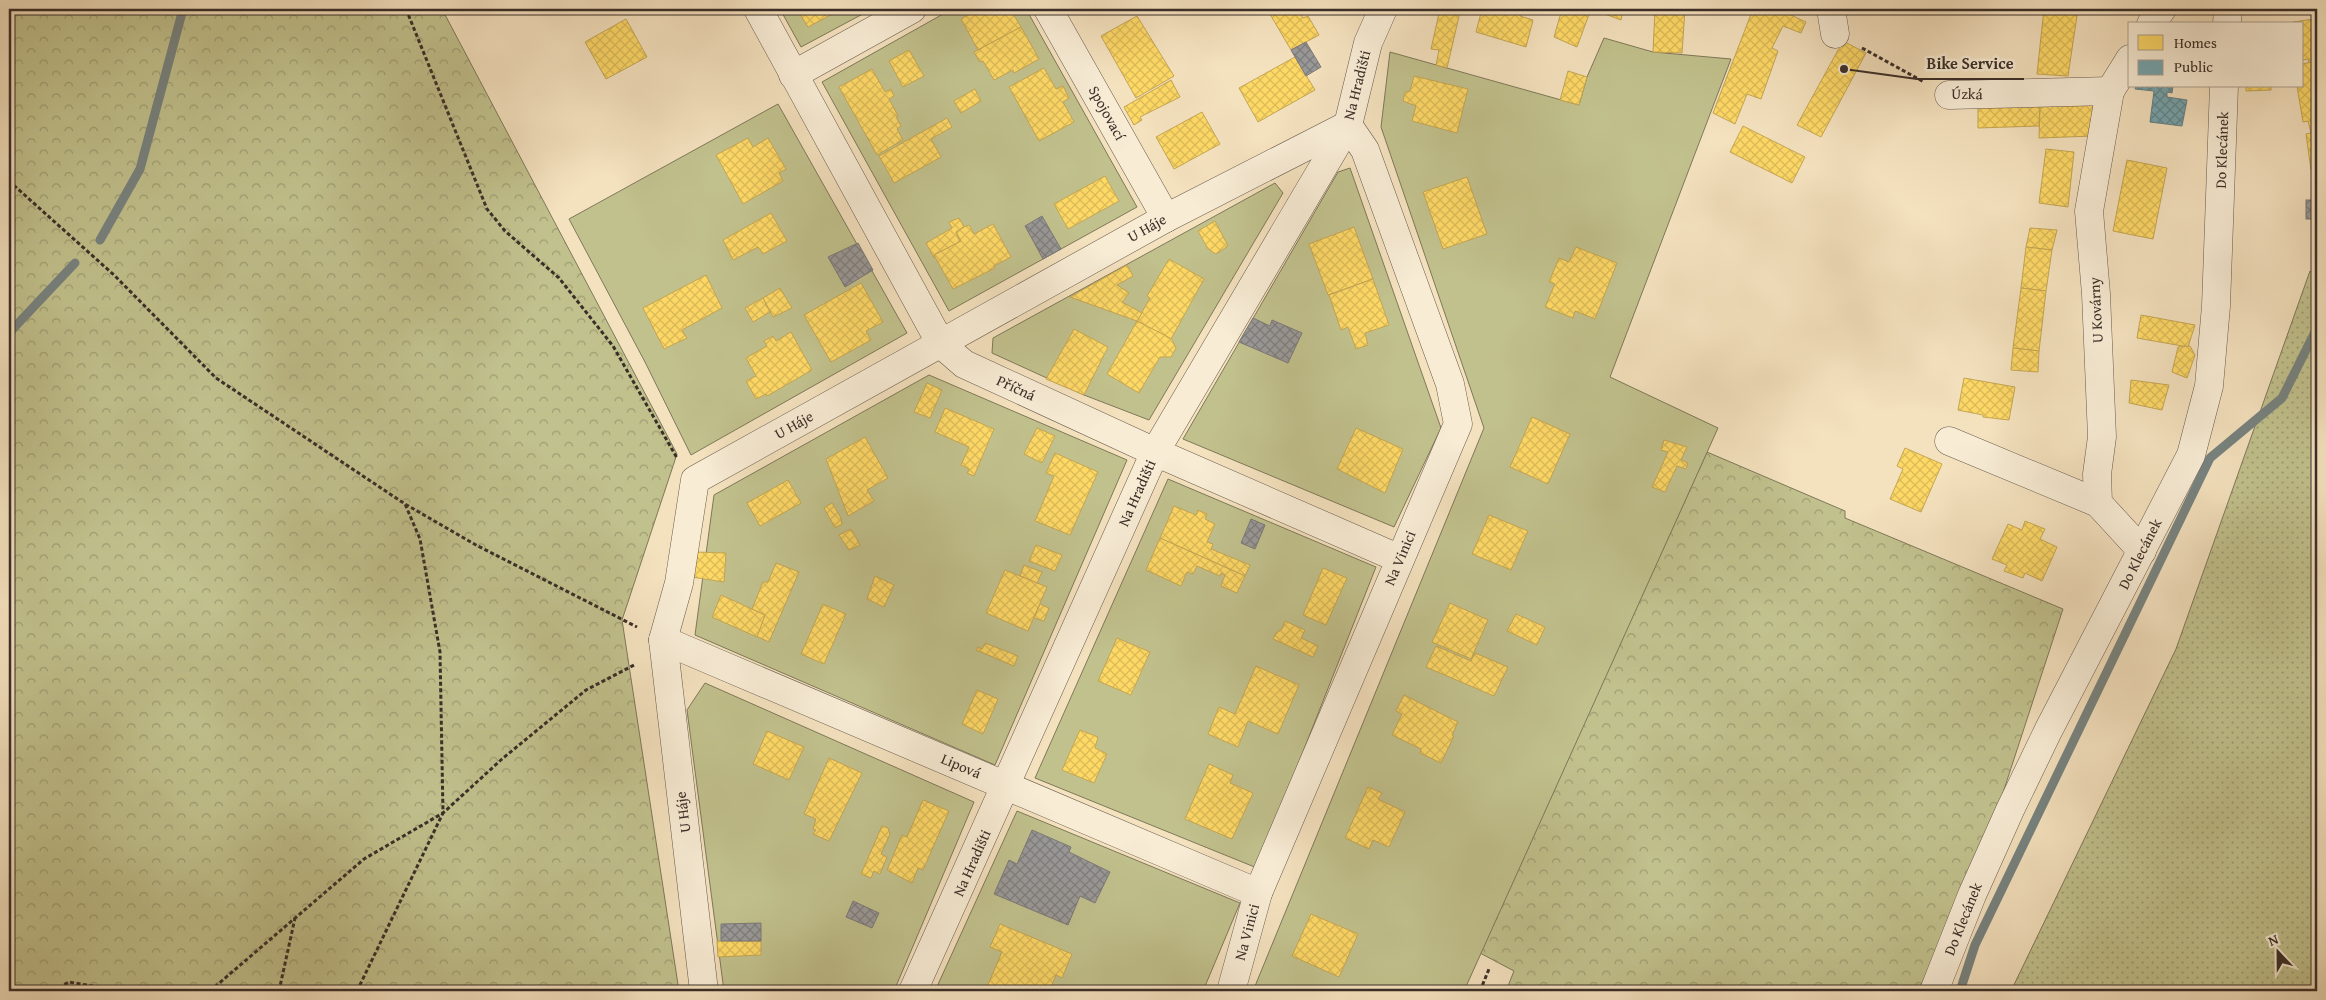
<svg xmlns="http://www.w3.org/2000/svg" width="2326" height="1000" font-family="'Gentium Book Plus',serif">
  <defs>
    <pattern id="grass-dots" width="8" height="8" patternUnits="userSpaceOnUse" patternTransform="scale(1.25)"><rect width="8" height="8" fill="#c1c18d"/><path d="M2 2h.1M6 6h.1" fill="none" stroke="#9e9d73" stroke-width="1.8" stroke-linecap="round"/></pattern>
    <pattern id="forest-crowns" width="20" height="18" patternUnits="userSpaceOnUse" patternTransform="scale(1.25)"><rect width="20" height="18" fill="#c1c18d"/><path d="M2 6a3 3 0 1 1 6 0M12 15a3 3 0 1 1 6 0" fill="none" stroke="#9e9d73"/></pattern>
    <pattern id="homes-cross-hatch" width="8" height="8" patternUnits="userSpaceOnUse" patternTransform="scale(1.25)"><rect width="8" height="8" fill="#ffd966"/><path d="M0 0l8 8M0 8l8-8" fill="none" stroke="#dbbb58"/></pattern>
    <pattern id="public-cross-hatch" width="8" height="8" patternUnits="userSpaceOnUse" patternTransform="scale(1.25)"><rect width="8" height="8" fill="#76a5af"/><path d="M0 0l8 8M0 8l8-8" fill="none" stroke="#62878e"/></pattern>
    <pattern id="industry-cross-hatch" width="8" height="8" patternUnits="userSpaceOnUse" patternTransform="scale(1.25)"><rect width="8" height="8" fill="#999"/><path d="M0 0l8 8M0 8l8-8" fill="none" stroke="#7e7d7d"/></pattern>
  </defs>
  <rect width="100%" height="100%" fill="#f4e1be"/>
  <filter id="stains"><feTurbulence type="fractalNoise" baseFrequency=".004" numOctaves="4"/><feColorMatrix values="0 0 0 0 .2 0 0 0 0 .09 0 0 0 0 .02 0 0 0 .5 -.17"/></filter>
  <radialGradient id="worn" r=".72"><stop offset=".6" stop-color="#630" stop-opacity="0"/><stop offset="1" stop-color="#630" stop-opacity=".3"/></radialGradient>
  <!-- grass -->
  <polygon fill="url(#grass-dots)" stroke="#7e785a" points="2310,271 2317,276 2317,991 2011,991 2176,649"/>
  <!-- forest -->
  <g fill="url(#forest-crowns)" stroke="#7e785a">
    <polygon points="9,9 442,9 677,454 622,620 679,991 9,991"/>
    <polygon points="1707,452 1845,511 1845,518 2063,609 1982,857 1918,991 1506,991 1514,971 1480,953"/>
  </g>
  <!-- green -->
  <g fill="#c1c18d" stroke="#7e785a">
    <polygon points="780,9 872,9 801,47"/>
    <polygon points="952,9 1026,9 1137,207 949,311 822,82"/>
    <polygon points="1604,38 1653,52 1731,59 1610,377 1718,428 1464,991 1253,991 1484,428 1381,127 1390,52 1579,105 1587,77"/>
    <polygon points="778,104 907,333 691,455 645,362 569,219"/>
    <polygon points="1350,168 1441,428 1394,527 1183,439 1338,172"/>
    <polygon points="1275,183 1283,193 1149,420 1084,395 992,353 993,338"/>
    <polygon points="929,375 1127,460 995,765 695,635 714,495"/>
    <polygon points="1168,479 1376,567 1257,868 1035,778"/>
    <polygon points="705,683 974,802 894,991 724,991 687,710"/>
    <polygon points="1017,811 1240,903 1203,991 935,991"/>
  </g>
  <!-- homes -->
  <g fill="url(#homes-cross-hatch)" stroke="#c4a653">
    <polygon points="797,9 842,9 808,27"/>
    <polygon points="979,9 1010,9 1021,27 978,50 961,19"/>
    <polygon points="1267,9 1298,9 1303,18 1308,16 1319,35 1291,50"/>
    <polygon points="1440,9 1460,12 1447,68 1436,65 1439,50 1431,49"/>
    <polygon points="1482,9 1523,9 1520,16 1533,20 1526,47 1476,32"/>
    <polygon points="1562,9 1591,9 1577,47 1554,37"/>
    <polygon points="1591,9 1623,9 1621,20"/>
    <polygon points="1655,9 1685,9 1682,53 1653,52"/>
    <polygon points="1753,9 1778,9 1806,22 1801,33 1783,26 1772,48 1778,51 1761,99 1747,94 1735,124 1713,113"/>
    <polygon points="2044,9 2078,9 2068,76 2037,74"/>
    <polygon points="1137,16 1174,76 1136,98 1101,36"/>
    <polygon points="626,19 647,57 606,79 585,42"/>
    <polygon points="2314,19 2317,40 2317,61 2309,63 2308,59 2302,60 2302,24 2293,22"/>
    <polygon points="1021,27 1039,59 1014,73 1013,70 994,80 983,61 980,62 974,52"/>
    <polygon points="1843,41 1866,53 1821,137 1797,125"/>
    <polygon points="909,50 924,76 903,87 889,61"/>
    <polygon points="1295,57 1315,90 1258,122 1239,88"/>
    <polygon points="2317,61 2317,169 2311,170 2306,134 2311,133 2308,121 2303,122 2297,86 2302,86 2302,64"/>
    <polygon points="1044,68 1056,89 1063,86 1069,98 1063,102 1074,122 1039,141 1009,87"/>
    <polygon points="872,69 885,92 891,89 894,96 889,99 898,116 896,117 901,126 897,129 903,140 877,155 839,87"/>
    <polygon points="1568,71 1587,77 1579,105 1560,100"/>
    <polygon points="1414,76 1468,89 1457,133 1412,121 1416,106 1403,101 1405,92 1410,91"/>
    <polygon points="1171,80 1180,97 1140,117 1142,120 1134,125 1124,107"/>
    <polygon points="2246,86 2271,86 2271,90 2246,91"/>
    <polygon points="975,89 981,101 961,113 954,101"/>
    <polygon points="2097,103 2094,136 2039,138 2040,104"/>
    <polygon points="1978,104 2040,104 2039,126 1978,128"/>
    <polygon points="1202,112 1220,144 1174,169 1156,137"/>
    <polygon points="947,118 952,127 931,139 941,157 894,183 879,156"/>
    <polygon points="1743,126 1805,157 1792,183 1730,152"/>
    <polygon points="748,138 753,147 768,138 786,169 779,173 783,181 743,204 716,155"/>
    <polygon points="2046,149 2074,152 2068,207 2039,203"/>
    <polygon points="2127,160 2167,168 2153,239 2113,231"/>
    <polygon points="1105,176 1119,201 1068,229 1054,204"/>
    <polygon points="1467,177 1487,234 1443,249 1423,192"/>
    <polygon points="771,213 787,241 763,254 758,247 733,260 723,240"/>
    <polygon points="959,218 964,227 956,232 960,242 934,255 934,258 926,243 952,228 949,222"/>
    <polygon points="1215,221 1228,246 1216,254 1208,249 1198,231"/>
    <polygon points="993,224 1011,257 994,266 995,268 953,289 934,255 961,241 956,232 964,227 969,225 974,234"/>
    <polygon points="1354,227 1373,279 1328,295 1309,244"/>
    <polygon points="2030,228 2057,230 2052,250 2026,247"/>
    <polygon points="1576,247 1617,263 1595,319 1575,311 1573,318 1545,307 1555,284 1549,282 1559,258 1569,262"/>
    <polygon points="2026,247 2052,250 2046,291 2021,288"/>
    <polygon points="1169,259 1204,279 1171,339 1137,321 1150,298 1147,296"/>
    <polygon points="1127,265 1133,276 1117,285 1129,293 1122,302 1142,313 1137,321 1070,297"/>
    <polygon points="706,275 722,308 682,330 687,338 664,349 643,308"/>
    <polygon points="1373,279 1389,325 1365,333 1368,345 1356,349 1348,327 1341,330 1329,295"/>
    <polygon points="861,283 883,322 866,331 871,340 831,362 804,315"/>
    <polygon points="780,288 792,308 773,317 763,298"/>
    <polygon points="2021,288 2046,291 2039,351 2013,348"/>
    <polygon points="763,298 770,312 753,322 745,308"/>
    <polygon points="2141,315 2195,325 2188,347 2137,338"/>
    <polygon points="1137,321 1172,339 1176,348 1171,357 1160,357 1139,393 1107,374"/>
    <polygon points="1074,329 1108,347 1084,395 1046,379"/>
    <polygon points="791,332 812,370 767,396 766,394 756,399 746,381 756,376 746,358 767,346 764,341 773,336 776,341"/>
    <polygon points="2190,346 2195,355 2187,378 2172,372 2178,347"/>
    <polygon points="2013,348 2039,351 2038,372 2011,370"/>
    <polygon points="1964,378 2015,387 2009,420 1983,417 1983,415 1958,410"/>
    <polygon points="2131,380 2169,385 2162,410 2129,403"/>
    <polygon points="927,383 942,390 930,418 914,412"/>
    <polygon points="945,408 994,429 974,476 967,473 969,469 961,465 969,447 935,432"/>
    <polygon points="1532,417 1570,434 1548,484 1510,467"/>
    <polygon points="1037,428 1055,436 1042,463 1024,454"/>
    <polygon points="1356,428 1403,449 1385,493 1337,469"/>
    <polygon points="865,437 888,478 867,490 874,501 848,516 826,459"/>
    <polygon points="1664,440 1687,447 1681,460 1688,463 1686,469 1677,466 1665,492 1652,487 1668,452 1661,450"/>
    <polygon points="1905,448 1942,464 1921,512 1890,499 1903,469 1897,466"/>
    <polygon points="1055,453 1098,472 1070,535 1035,521 1054,476 1046,473"/>
    <polygon points="788,480 801,503 760,526 747,503"/>
    <polygon points="832,503 841,518 842,524 835,528 824,508"/>
    <polygon points="1174,506 1196,515 1198,510 1207,514 1205,519 1215,524 1207,542 1213,544 1211,549 1250,565 1245,576 1160,538"/>
    <polygon points="1489,515 1528,531 1511,570 1472,554"/>
    <polygon points="2025,521 2045,529 2040,539 2057,547 2042,581 2025,573 2023,578 2004,571 2007,565 1992,559 2008,524 2022,530"/>
    <polygon points="851,529 860,545 849,550 839,535"/>
    <polygon points="1160,538 1245,576 1237,593 1221,586 1225,575 1221,573 1220,576 1197,566 1193,574 1187,572 1181,586 1146,570"/>
    <polygon points="1036,545 1062,555 1055,571 1029,561"/>
    <polygon points="696,552 726,553 724,582 692,577"/>
    <polygon points="776,563 799,572 769,642 756,636 765,615 752,609 763,582 768,582"/>
    <polygon points="1024,565 1042,572 1037,583 1020,576"/>
    <polygon points="1323,568 1347,578 1326,625 1303,615"/>
    <polygon points="1005,570 1047,587 1028,631 986,613"/>
    <polygon points="875,576 894,585 884,607 867,599"/>
    <polygon points="721,595 765,615 757,637 712,617"/>
    <polygon points="1450,603 1488,620 1471,659 1432,642"/>
    <polygon points="823,604 846,614 824,664 801,654"/>
    <polygon points="1040,604 1049,608 1044,621 1034,618"/>
    <polygon points="1516,614 1545,627 1537,645 1507,631"/>
    <polygon points="1285,621 1305,630 1301,638 1318,646 1313,657 1273,639 1276,633 1282,629"/>
    <polygon points="1117,638 1150,652 1131,695 1098,681"/>
    <polygon points="985,643 1018,656 1014,666 976,650 978,647 982,649"/>
    <polygon points="1436,646 1471,661 1475,653 1508,667 1494,696 1426,667"/>
    <polygon points="1256,666 1299,685 1278,734 1248,721 1238,747 1208,734 1219,707 1235,714"/>
    <polygon points="977,690 998,699 983,734 962,724"/>
    <polygon points="1404,695 1458,722 1452,735 1454,736 1441,763 1420,753 1421,749 1392,735 1402,714 1396,711"/>
    <polygon points="1080,730 1098,737 1095,748 1107,754 1094,783 1062,770"/>
    <polygon points="767,731 804,747 789,780 753,764"/>
    <polygon points="829,758 862,773 829,841 813,834 816,830 813,829 816,819 804,814"/>
    <polygon points="1209,764 1233,775 1230,783 1253,793 1232,839 1185,819"/>
    <polygon points="1368,787 1382,793 1378,799 1405,812 1389,847 1373,840 1369,849 1345,838"/>
    <polygon points="923,800 949,811 923,870 918,868 912,883 887,870 902,835 907,837"/>
    <polygon points="882,826 888,828 890,834 881,854 887,857 880,874 874,871 871,878 861,874"/>
    <polygon points="1311,914 1358,934 1339,977 1292,956"/>
    <polygon points="1000,924 1072,954 1062,978 1056,975 1049,991 992,991 986,989 1002,952 990,947"/>
    <polygon points="717,941 761,941 761,955 718,957"/>
    <polygon points="828,984 845,991 825,991"/>
  </g>
  <!-- public -->
  <polygon fill="url(#public-cross-hatch)" stroke="#648186" points="2136,86 2173,86 2172,93 2167,92 2167,97 2187,100 2182,126 2150,122 2154,91 2135,89"/>
  <!-- industry -->
  <g fill="url(#industry-cross-hatch)" stroke="#7c7977">
    <polygon points="1306,42 1321,67 1306,76 1291,50"/>
    <rect x="2306" y="200" width="11" height="19"/>
    <polygon points="1042,216 1061,249 1043,259 1025,226"/>
    <polygon points="858,243 873,270 845,287 828,257"/>
    <polygon points="1253,318 1270,326 1272,320 1302,333 1288,363 1239,342"/>
    <polygon points="1251,519 1265,525 1255,549 1241,543"/>
    <polygon points="1032,830 1071,847 1069,852 1110,872 1095,903 1080,896 1068,925 994,894 1009,860 1017,864"/>
    <polygon points="853,901 879,913 872,928 846,917"/>
    <polygon points="761,923 761,941 721,941 721,924"/>
  </g>
  <g fill="none" stroke-linecap="round" stroke-linejoin="round">
    <!-- stream -->
    <g stroke="#778380" stroke-width="9">
      <polyline points="100,240 140,169 183,9"/>
      <polyline points="9,333 75,263"/>
      <polyline points="1960,991 1975,945 2210,458 2282,398 2317,328"/>
    </g>
    <defs>
      <g id="minor">
        <polyline points="758,9 941,344 964,364 1155,452 1400,559"/>
        <polyline points="1048,9 1166,218"/>
        <polyline points="1831,9 1835,34"/>
        <polyline points="2151,24 2162,9"/>
        <polyline points="2227,24 2228,9"/>
        <polyline points="2130,59 2110,91 2089,211 2096,294 2102,437 2097,474 2098,503 2142,551"/>
        <polyline points="793,75 912,9"/>
        <polyline points="1949,95 2110,91"/>
        <polyline points="1949,441 2098,503"/>
        <polyline points="663,640 1258,893"/>
        <polyline points="704,991 663,640 679,583 695,480 1166,218 1348,125"/>
        <polyline points="913,991 1155,452 1348,125 1368,43 1383,9"/>
        <polyline points="1231,991 1258,893 1458,424 1450,384 1365,150 1348,125"/>
        <polyline points="1934,991 1972,895 2010,810 2048,731 2191,455 2209,386 2216,306 2224,86"/>
      </g>
    </defs>
    <!-- minor casing -->
    <use href="#minor" stroke="#685b4e" stroke-width="29"/>
    <!-- path -->
    <g stroke="#3a2e28" stroke-width="3" stroke-dasharray="4 2.5" stroke-linecap="butt">
      <polyline points="406,9 487,209 505,231 559,278 613,346 677,458"/>
      <polyline points="1862,48 1924,82"/>
      <polyline points="9,181 114,275 216,378 405,504 476,545 637,627"/>
      <polyline points="53,991 69,982 104,988 108,991"/>
      <polyline points="210,991 364,859 443,813 502,759 586,690 636,664"/>
      <polyline points="279,991 295,918"/>
      <polyline points="357,991 443,813 440,652 420,539 405,504"/>
      <polyline points="1480,991 1489,969"/>
    </g>
    <!-- minor -->
    <use href="#minor" stroke="#f8ecd5" stroke-width="28"/>
  </g>
  <g text-anchor="middle" stroke-width="5" stroke-linejoin="round" paint-order="stroke">
    <!-- street labels -->
    <g font-size="15" fill="#3a2e28" stroke="#f8ecd5">
      <text transform="translate(1357 85) rotate(-76)" y="5">Na Hradišti</text>
      <text transform="translate(1967 94) rotate(1)" y="5">Úzká</text>
      <text transform="translate(1107 113) rotate(61)" y="5">Spojovací</text>
      <text transform="translate(2222 150) rotate(-88)" y="5">Do Klecánek</text>
      <text transform="translate(1147 228) rotate(-29)" y="5">U Háje</text>
      <text transform="translate(2096 310) rotate(-93)" y="5">U Kovárny</text>
      <text transform="translate(1016 388) rotate(25)" y="5">Příčná</text>
      <text transform="translate(794 425) rotate(-29)" y="5">U Háje</text>
      <text transform="translate(1137 493) rotate(-66)" y="5">Na Hradišti</text>
      <text transform="translate(2140 554) rotate(-63)" y="5">Do Klecánek</text>
      <text transform="translate(1400 558) rotate(-67)" y="5">Na Vinici</text>
      <text transform="translate(961 766) rotate(23)" y="5">Lipová</text>
      <text transform="translate(683 812) rotate(-97)" y="5">U Háje</text>
      <text transform="translate(972 863) rotate(-66)" y="5">Na Hradišti</text>
      <text transform="translate(1963 919) rotate(-68)" y="5">Do Klecánek</text>
      <text transform="translate(1247 932) rotate(-75)" y="5">Na Vinici</text>
    </g>
  </g>
  <!-- callouts -->
  <path fill="none" stroke="#3a2e28" stroke-width="2" d="M1844 69L1917 79H2024"/>
  <circle fill="#3a2e28" stroke="#f8ecd5" stroke-width="2" cx="1844" cy="69" r="5"/>
  <g font-size="16" text-anchor="middle" font-weight="bold" fill="#3a2e28" stroke="#f8ecd5" stroke-width="5" stroke-linejoin="round" paint-order="stroke">
    <text x="1970" y="69">Bike Service</text>
  </g>
  <!-- margin -->
  <rect width="2326" height="1000" fill="none" stroke="#f4e1be" stroke-width="30"/>
  <rect x="10" y="10" width="2306" height="980" fill="none" stroke="#3a2e28" stroke-width="2.5"/>
  <rect x="15" y="15" width="2296" height="970" fill="none" stroke="#3a2e28"/>
  <!-- legend -->
  <rect x="2128" y="22" width="175" height="65" fill="#f8ecd5" stroke="#aca090"/>
  <rect x="2138" y="35" width="25" height="15" fill="#ffd966" stroke="#aca090"/>
  <text x="2174" y="48" font-size="15" fill="#3a2e28">Homes</text>
  <rect x="2138" y="60" width="25" height="15" fill="#76a5af" stroke="#aca090"/>
  <text x="2174" y="72" font-size="15" fill="#3a2e28">Public</text>
  <!-- north arrow -->
  <g transform="translate(2278 952) rotate(338)" stroke="#f8ecd5" stroke-width="4" paint-order="stroke">
  <path d="M0-4L9 19L0 12L-9 19Z" fill="#3a2e28"/>
  <text y="-8" font-size="14" font-weight="bold" text-anchor="middle" fill="#3a2e28">N</text>
  </g>
  <rect width="100%" height="100%" filter="url(#stains)"/>
  <rect width="100%" height="100%" fill="url(#worn)"/>
</svg>
